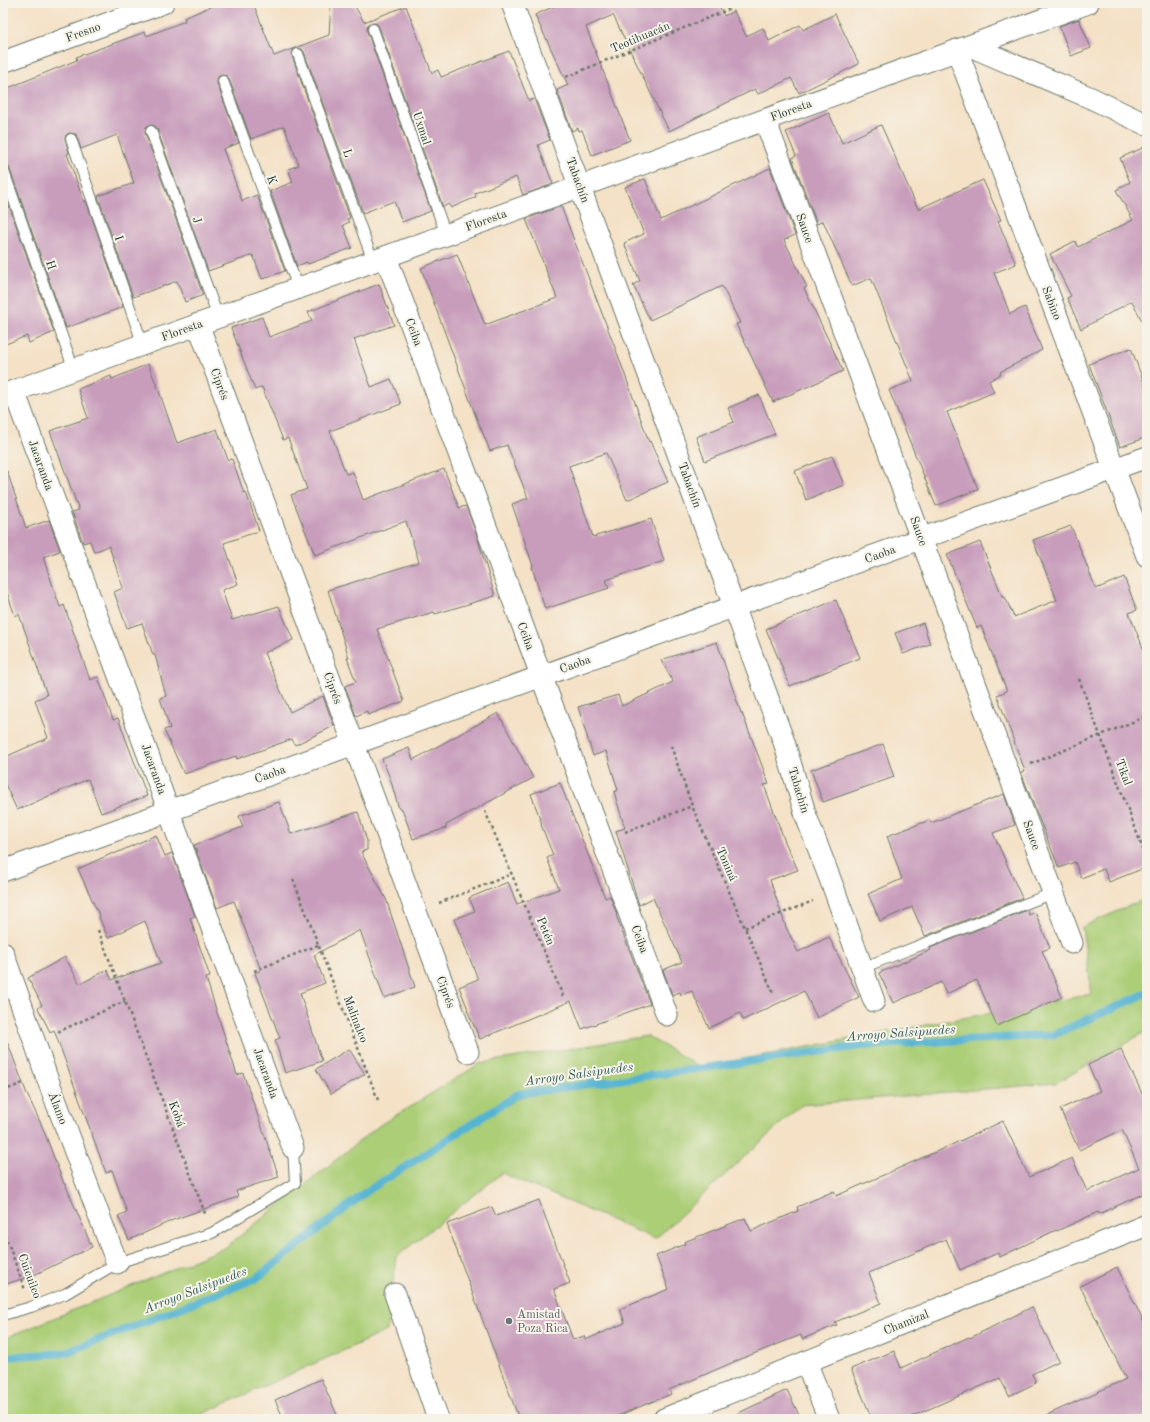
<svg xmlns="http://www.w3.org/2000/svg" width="1150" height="1422" font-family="'Old Standard TT',serif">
  <rect width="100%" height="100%" fill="#f7f3e8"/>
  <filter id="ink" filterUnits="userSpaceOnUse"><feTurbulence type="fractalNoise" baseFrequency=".025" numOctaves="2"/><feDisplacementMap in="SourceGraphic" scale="8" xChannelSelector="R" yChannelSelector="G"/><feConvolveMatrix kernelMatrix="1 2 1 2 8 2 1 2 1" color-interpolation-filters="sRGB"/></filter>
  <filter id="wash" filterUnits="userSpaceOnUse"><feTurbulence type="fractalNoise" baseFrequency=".012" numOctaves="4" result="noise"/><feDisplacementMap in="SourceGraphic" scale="16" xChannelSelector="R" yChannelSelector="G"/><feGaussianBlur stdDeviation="0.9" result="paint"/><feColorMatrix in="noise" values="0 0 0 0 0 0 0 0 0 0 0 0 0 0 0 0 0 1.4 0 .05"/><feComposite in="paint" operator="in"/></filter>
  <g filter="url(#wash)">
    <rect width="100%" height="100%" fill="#f4e1c6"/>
    <!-- green -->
    <polygon fill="#acce77" stroke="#668656" points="1147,898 1147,1031 1056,1083 801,1105 655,1239 502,1173 396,1257 387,1331 191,1419 3,1419 3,1339 226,1247 380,1125 481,1063 647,1036 700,1067 1092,994 1082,927"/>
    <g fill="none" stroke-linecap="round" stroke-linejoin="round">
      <!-- stream -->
      <polyline stroke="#54b4d2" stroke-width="8" points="3,1357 65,1353 257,1278 366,1192 518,1094 861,1046 1053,1035 1147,993"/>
    </g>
    <g id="blocks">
      <!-- building -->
      <g fill="#c89dbc">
        <polygon points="219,3 253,3 274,56 329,35 331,3 353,3 364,22 406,6 432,73 438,70 441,77 509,51 529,101 534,99 550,140 538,145 553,184 523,195 516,177 475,193 476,197 451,208 449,204 443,207 379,27 377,24 371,23 368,25 367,31 431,211 402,222 394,201 363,213 304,52 302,49 296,48 293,50 292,56 350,218 347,219 349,222 343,225 352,248 308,264 307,262 297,266 270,191 293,182 288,169 299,165 284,126 251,139 229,79 227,76 221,75 218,77 217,83 239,143 223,149 242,201 257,195 285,271 262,279 253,255 208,271 157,129 155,126 149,125 146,127 145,133 203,295 185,302 177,281 133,297 98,196 134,183 117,135 81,149 76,134 69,133 66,135 65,138 69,153 67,154 84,202 86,201 123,307 66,328 9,167 6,163 3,155 3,90 77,60 76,57 145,32 147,36 185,21 184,18"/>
        <polygon points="561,3 718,3 724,16 734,11 746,36 763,28 769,41 800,25 803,30 835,14 859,64 799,93 791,78 758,94 755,89 669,131 613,15 586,27 630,140 592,155 582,130 579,131 578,128 572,131 557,90 568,85 535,15"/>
        <polygon points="1079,19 1091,48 1071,56 1059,26"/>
        <polygon points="829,113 842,143 881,125 918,209 983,180 1001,220 998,221 1016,264 994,273 1010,314 1025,307 1042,350 1000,372 1001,374 989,381 994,392 947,412 978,489 936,506 889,390 913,381 871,278 852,286 823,221 817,224 792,158 796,156 786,132"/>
        <polygon points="1147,146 1147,331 1132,301 1081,329 1067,298 1071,296 1050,254 1075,241 1078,247 1133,220 1116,190 1130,182 1120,158"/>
        <polygon points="770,168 795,235 784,240 807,287 804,288 843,371 773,402 736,324 740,323 722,286 650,320 633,285 640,281 624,243 644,234 625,187 645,179 661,220"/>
        <polygon points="3,192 4,192 54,332 29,343 27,336 3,345"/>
        <polygon points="561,206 619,358 649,442 650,441 668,482 627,500 606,453 569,466 593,537 651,519 664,561 606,580 609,588 545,609 532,567 533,566 512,504 528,498 507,445 490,451 475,414 421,268 457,254 485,325 557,298 526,219"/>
        <polygon points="379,284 394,325 354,339 371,387 391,379 401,404 330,431 346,474 353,472 363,500 444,469 459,508 466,506 476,533 495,596 435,614 434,612 377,629 404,701 368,715 367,711 356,716 345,686 356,682 347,658 349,658 328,590 419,562 406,521 315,555 291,495 307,489 288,438 283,440 262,387 255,390 231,328 262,317 269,337 312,321 308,312"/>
        <polygon points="1131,348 1147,391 1147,437 1120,447 1089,364"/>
        <polygon points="148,364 159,391 177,443 217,429 228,460 232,459 244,493 246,492 259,531 224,543 238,584 222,590 232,620 279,606 293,640 264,653 290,712 323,696 334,726 295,745 292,739 237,759 236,756 184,774 164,730 170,728 160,698 166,696 155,655 153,655 142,623 127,628 114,592 123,588 109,546 94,552 90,541 83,543 72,512 79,510 50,431 88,418 78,389 111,376 112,379"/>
        <polygon points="759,395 775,434 705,461 696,437 734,422 728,408"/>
        <polygon points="832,456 844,485 806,500 795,471"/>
        <polygon points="3,471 7,471 26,528 49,520 60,551 43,557 60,607 64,605 90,680 98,677 113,720 118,718 147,796 101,813 88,779 17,810 3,780 3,758 48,738 35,700 47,695 19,614 15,616 3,580"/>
        <polygon points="1071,526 1096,589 1124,577 1137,610 1129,613 1147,658 1147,867 1109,882 1104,869 1081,878 1075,862 1059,868 1038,816 1021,772 1025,771 997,695 1007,691 981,626 977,628 947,555 980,542 1003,598 1005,597 1014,617 1057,600 1033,540"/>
        <polygon points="836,600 860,658 790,686 766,629"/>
        <polygon points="923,623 930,644 903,654 895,633"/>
        <polygon points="717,642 741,713 742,713 769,784 764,785 785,842 798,870 770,880 786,927 798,952 829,937 859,997 817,1018 804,991 743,1020 740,1013 709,1028 692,991 681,995 680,992 672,995 663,970 682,962 653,898 639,905 616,831 625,828 614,792 618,790 606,751 593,756 578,707 618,695 622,706 673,682 661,660"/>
        <polygon points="498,713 533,778 446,825 446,828 413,839 402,809 399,809 390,778 382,759 409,748 413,760"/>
        <polygon points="883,744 894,777 823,802 811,770"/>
        <polygon points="560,783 605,898 610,896 617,915 616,915 650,1004 582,1029 571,1001 480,1039 467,1010 468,1009 459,987 478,979 454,919 475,911 469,898 508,882 517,904 559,889 547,858 553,855 541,825 542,824 531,794"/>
        <polygon points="1004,794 1015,825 993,833 1022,898 925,936 912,907 880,921 868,894 902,879 887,836 930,820 931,823"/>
        <polygon points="279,802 291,834 358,812 367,841 367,850 361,852 386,899 415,987 384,998 360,930 314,955 325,983 300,993 322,1061 285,1073 275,1040 280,1038 255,973 261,970 234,901 217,908 194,845 243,827 239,816"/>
        <polygon points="156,835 165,856 172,853 195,916 190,918 210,977 206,978 237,1075 243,1073 279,1177 236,1191 238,1197 173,1220 129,1240 118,1216 127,1212 112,1170 106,1173 54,1030 50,1032 38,1008 42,1005 28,978 65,957 80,984 107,970 112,980 161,963 145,921 108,938 99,917 100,917 78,869 113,853 114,854"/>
        <polygon points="1027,910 1029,915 1035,912 1050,948 1042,951 1062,997 997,1026 977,980 946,994 941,982 893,1003 879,973 931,950 930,948"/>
        <polygon points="5,1036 27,1094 42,1126 64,1184 65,1184 92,1247 34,1275 3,1285 3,1037"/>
        <polygon points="349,1049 365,1074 331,1094 316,1069"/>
        <polygon points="1121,1049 1147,1104 1147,1192 1099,1214 1098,1212 1057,1231 1056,1230 1000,1257 998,1253 960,1270 946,1239 869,1273 881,1303 835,1322 837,1325 802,1339 801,1335 743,1358 669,1390 671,1394 610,1419 519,1419 447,1224 492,1207 496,1216 539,1200 570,1283 554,1289 573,1340 584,1336 585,1340 625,1323 620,1309 669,1289 656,1256 685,1244 684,1242 745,1218 751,1231 798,1211 797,1207 834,1191 836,1196 949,1146 1003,1121 1029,1177 1072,1158 1087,1191 1139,1168 1122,1130 1079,1150 1060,1109 1100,1091 1088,1065"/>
        <polygon points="1117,1267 1147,1329 1147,1419 1038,1419 1126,1379 1080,1286"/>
        <polygon points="1032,1307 1059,1361 1032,1374 1036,1383 1009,1396 1000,1378 906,1419 872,1419 851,1369 894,1351 901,1368 969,1337 970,1338"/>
        <polygon points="321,1379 339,1419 284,1419 275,1400"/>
        <polygon points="787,1390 801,1419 726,1419"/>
      </g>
    </g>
  </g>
  <g filter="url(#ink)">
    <use href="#blocks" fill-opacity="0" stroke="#6a7667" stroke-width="1"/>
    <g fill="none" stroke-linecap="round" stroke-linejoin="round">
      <defs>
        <g id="service">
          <polyline points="373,29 446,235"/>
          <polyline points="298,54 373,261"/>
          <polyline points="223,81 298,288"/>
          <polyline points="151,131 218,317"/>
          <polyline points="71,139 143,345"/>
          <polyline points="3,169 74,370"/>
          <polyline points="862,968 1053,893"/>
          <polyline points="3,1315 31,1307 65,1294 117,1263 212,1233 295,1183 293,1148"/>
        </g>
        <g id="minor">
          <polyline points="512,3 784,742 806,816 835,892 874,1001"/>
          <polyline points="970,46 1091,98 1147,125"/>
          <polyline points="957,50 1147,556"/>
          <polyline points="3,62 163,3"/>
          <polyline points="765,120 1072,943"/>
          <polyline points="386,257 667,1015"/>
          <polyline points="198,324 468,1052"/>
          <polyline points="14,391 293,1148"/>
          <polyline points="3,395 1088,3"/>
          <polyline points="3,871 1147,457"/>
          <polyline points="3,953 35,1043 46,1075 117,1263"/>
          <polyline points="395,1294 438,1419"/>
          <polyline points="806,1362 829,1419"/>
          <polyline points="664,1419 1147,1225"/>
        </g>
      </defs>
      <!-- service casing -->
      <use href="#service" stroke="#6a7667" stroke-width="12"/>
      <!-- minor casing -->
      <use href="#minor" stroke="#6a7667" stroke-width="23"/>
      <!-- path -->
      <g stroke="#6a7667" stroke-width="2.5" stroke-dasharray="3 3" stroke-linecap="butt">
        <polyline points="566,77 744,3"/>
        <polyline points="1079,679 1147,860"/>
        <polyline points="671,746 692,806 774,995"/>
        <polyline points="1031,764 1147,716"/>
        <polyline points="485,811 563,996"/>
        <polyline points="625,832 692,806"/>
        <polyline points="293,879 378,1100"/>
        <polyline points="439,903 512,874"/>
        <polyline points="745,928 813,901"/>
        <polyline points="98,930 206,1216"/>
        <polyline points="254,971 318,945"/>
        <polyline points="58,1032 125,1001"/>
        <polyline points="3,1091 23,1083"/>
        <polyline points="3,1229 25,1290"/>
      </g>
      <!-- service -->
      <use href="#service" stroke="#fff" stroke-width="10"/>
      <!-- minor -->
      <use href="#minor" stroke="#fff" stroke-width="21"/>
    </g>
  </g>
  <!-- markers -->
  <circle fill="#6b7280" stroke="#f7f3e8" stroke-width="1.5" cx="509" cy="1321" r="4"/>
  <g text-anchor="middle" stroke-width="4" stroke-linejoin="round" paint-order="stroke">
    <!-- street labels -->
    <g font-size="12" fill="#1f3d34" stroke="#f7f3e8">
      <text transform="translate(83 32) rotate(-20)" y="4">Fresno</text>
      <text transform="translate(640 37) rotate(-23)" y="4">Teotihuacán</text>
      <text transform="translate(791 110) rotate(-20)" y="4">Floresta</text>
      <text transform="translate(422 128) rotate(71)" y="4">Uxmal</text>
      <text transform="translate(348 153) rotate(70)" y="4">L</text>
      <text transform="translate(272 180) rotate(70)" y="4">K</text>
      <text transform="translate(578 180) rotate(70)" y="4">Tabachín</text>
      <text transform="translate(197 220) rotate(70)" y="4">J</text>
      <text transform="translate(486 220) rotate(-20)" y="4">Floresta</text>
      <text transform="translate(805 228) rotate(70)" y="4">Sauce</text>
      <text transform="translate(119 238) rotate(71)" y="4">I</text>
      <text transform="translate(51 265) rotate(71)" y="4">H</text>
      <text transform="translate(1052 303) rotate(69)" y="4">Sabino</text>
      <text transform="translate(182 330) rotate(-20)" y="4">Floresta</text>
      <text transform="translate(414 332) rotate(70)" y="4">Ceiba</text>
      <text transform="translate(220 384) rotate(70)" y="4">Ciprés</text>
      <text transform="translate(41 465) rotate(70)" y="4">Jacaranda</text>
      <text transform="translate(690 485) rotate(70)" y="4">Tabachín</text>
      <text transform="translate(919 531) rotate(70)" y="4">Sauce</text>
      <text transform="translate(880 554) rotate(-20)" y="4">Caoba</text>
      <text transform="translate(526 636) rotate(70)" y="4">Ceiba</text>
      <text transform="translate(575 664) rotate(-20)" y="4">Caoba</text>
      <text transform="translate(333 688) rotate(70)" y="4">Ciprés</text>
      <text transform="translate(154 769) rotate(70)" y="4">Jacaranda</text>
      <text transform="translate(1124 772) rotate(69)" y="4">Tikal</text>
      <text transform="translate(270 774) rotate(-20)" y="4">Caoba</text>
      <text transform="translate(799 790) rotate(73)" y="4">Tabachín</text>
      <text transform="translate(1032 835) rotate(70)" y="4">Sauce</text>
      <text transform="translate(727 864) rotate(66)" y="4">Toniná</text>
      <text transform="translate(546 931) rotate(67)" y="4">Petén</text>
      <text transform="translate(640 939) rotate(70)" y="4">Ceiba</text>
      <text transform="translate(446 992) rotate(70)" y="4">Ciprés</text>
      <text transform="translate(356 1019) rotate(69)" y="4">Malinalco</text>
      <text transform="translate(266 1073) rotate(70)" y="4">Jacaranda</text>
      <text transform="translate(58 1108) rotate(69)" y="4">Álamo</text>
      <text transform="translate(177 1114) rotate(69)" y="4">Kobá</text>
      <text transform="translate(30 1276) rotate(70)" y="4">Cuicuilco</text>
      <text transform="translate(906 1322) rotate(-22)" y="4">Chamizal</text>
    </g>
    <!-- worship labels -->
    <g font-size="12" fill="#5b616d" stroke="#f7f3e8" text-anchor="start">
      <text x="517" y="1318">Amistad<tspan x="517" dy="14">Poza Rica</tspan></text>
    </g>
    <!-- water labels -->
    <g font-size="13" font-style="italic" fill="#2c5b5c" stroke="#f7f3e8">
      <text transform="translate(901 1032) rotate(-4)" y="5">Arroyo Salsipuedes</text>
      <text transform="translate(579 1073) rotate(-8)" y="5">Arroyo Salsipuedes</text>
      <text transform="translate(195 1289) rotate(-21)" y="5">Arroyo Salsipuedes</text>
    </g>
  </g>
  <!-- margin -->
  <rect width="1150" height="1422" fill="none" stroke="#f7f3e8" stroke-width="16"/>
</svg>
